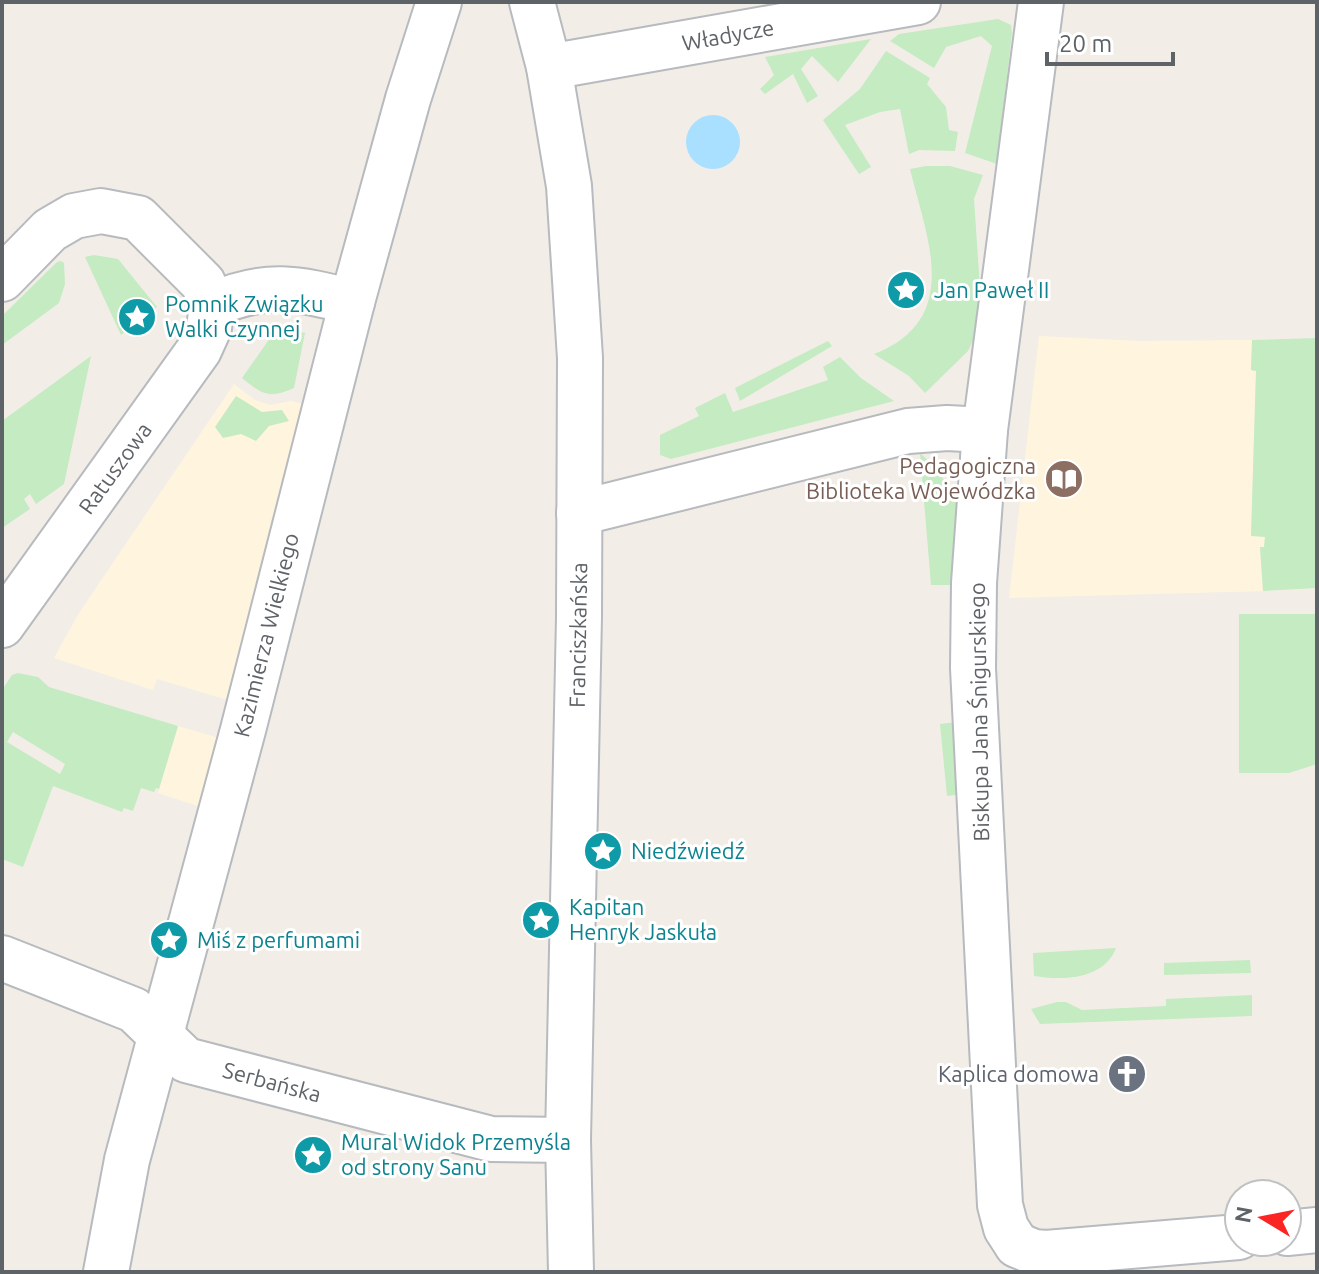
<svg xmlns="http://www.w3.org/2000/svg" width="1319" height="1274" font-family="Ubuntu,sans-serif">
  <rect width="100%" height="100%" fill="#f2eee7"/>
  <!-- commercial -->
  <g fill="#fff5de">
    <polygon points="1039,336 1139,341 1252,340 1251,370 1256,371 1251,535 1265,537 1264,547 1260,548 1263,591 1009,598"/>
    <polygon points="234,384 255,400 270,405 291,401 325,409 248,706 157,679 153,690 54,658 79,613"/>
    <polygon points="178,726 239,744 219,813 158,793"/>
  </g>
  <!-- green -->
  <g fill="#c4ebc1" fill-rule="evenodd">
    <polygon points="998,19 1011,25 1012,33 997,164 965,153 992,46 981,36 946,47 934,68 890,41 899,34"/>
    <polygon points="871,39 838,82 812,56 801,69 818,96 807,103 793,74 765,94 760,89 774,75 765,57"/>
    <polygon points="886,51 930,78 927,84 946,107 949,130 958,132 955,151 919,150 909,154 900,109 880,112 845,125 871,167 859,174 823,120 860,89"/>
    <path d="M926,166H950L983,175L974,199L981,303L977,332L968,351L925,393L909,376L874,354C963,319 927,239 910,169Z"/>
    <polygon points="94,255 118,259 157,307 143,317 137,310 129,316 134,324 121,335 85,257"/>
    <polygon points="61,261 64,263 65,284 59,303 2,345 2,316 57,262"/>
    <path d="M289,329L305,333L294,388C268,399 263,395 242,378L275,331Z"/>
    <polygon points="1317,338 1317,588 1263,591 1260,547 1264,547 1265,537 1251,536 1256,371 1251,370 1252,340"/>
    <polygon points="828,341 832,346 740,401 735,388"/>
    <polygon points="91,356 64,484 36,504 30,494 24,499 30,509 2,528 2,421"/>
    <polygon points="840,357 861,378 894,401 671,459 660,455 660,435 699,416 695,408 725,393 733,412 828,380 823,367"/>
    <polygon points="236,396 262,412 282,410 289,421 269,426 256,441 241,434 223,438 215,427"/>
    <polygon points="920,453 930,462 961,502 959,585 931,585"/>
    <polygon points="1239,614 1317,614 1317,764 1289,773 1239,773"/>
    <path d="M18,673L38,677L49,687L178,726L159,789L156,788L154,792L141,788L133,811L124,808L122,812L53,786L23,867L2,859V690L12,675ZM13,732L65,764L60,774L7,742Z"/>
    <polygon points="957,722 962,794 947,796 940,724"/>
    <path d="M1116,948C1104,979 1064,981 1034,976L1033,953Z"/>
    <polygon points="1250,960 1251,973 1164,975 1164,963"/>
    <polygon points="1252,995 1252,1016 1040,1024 1031,1009 1057,1002 1066,1002 1082,1010 1166,1006 1166,999"/>
  </g>
  <!-- water -->
  <circle fill="#a9dfff" cx="713" cy="142" r="27"/>
  <g fill="none" stroke-linecap="round" stroke-linejoin="round">
    <defs>
      <g id="minor">
        <polyline points="532,2 549,67 569,186 580,358 579,617 568,1140 571,1272"/>
        <polyline points="549,67 918,2"/>
        <polyline points="2,279 50,230 74,216 101,211 138,218 203,283 212,305 209,328 199,350 2,625"/>
        <path d="M212,305C266,281 297,288 352,302"/>
        <polyline points="579,513 908,431 947,428 985,430"/>
        <polyline points="2,958 134,1010 186,1060 491,1139 568,1140"/>
        <polyline points="1287,1233 1317,1230"/>
        <polyline points="1017,1245 1006,1228 1000,1205 973,668 974,583 985,430 1041,2"/>
        <polyline points="1017,1245 1034,1252 1046,1253 1239,1237"/>
        <polyline points="106,1272 127,1160 243,730 352,302 408,99 439,2"/>
      </g>
    </defs>
    <!-- minor casing -->
    <use href="#minor" stroke="#b7babe" stroke-width="48"/>
    <!-- minor -->
    <use href="#minor" stroke="#fff" stroke-width="44"/>
  </g>
  <!-- icons -->
  <defs>
    <symbol id="sight-disc" viewBox="-11 -11 22 22"><circle r="9.5" fill="#0f9aa8" stroke="#fff"/><path d="M0-6L1.8-2.2L6-1.7L2.9 1.2L3.7 5.4L0 3.3L-3.7 5.4L-2.9 1.2L-6-1.7L-1.8-2.2Z" fill="#fff"/></symbol>
    <symbol id="library-disc" viewBox="-11 -11 22 22"><circle r="9.5" fill="#8d6e63" stroke="#fff"/><path d="M-6-4Q-3-5.5-.7-3.5V5Q-3 3-6 4ZM6-4Q3-5.5 .7-3.5V5Q3 3 6 4Z" fill="#fff"/></symbol>
    <symbol id="church-disc" viewBox="-11 -11 22 22"><circle r="9.5" fill="#6b7280" stroke="#fff"/><path d="M-1.2-6h2.4v3.5h3.3v2.4h-3.3V6h-2.4V-.1h-3.3v-2.4h3.3Z" fill="#fff"/></symbol>
  </defs>
  <g fill-rule="evenodd">
    <use href="#sight-disc" x="884" y="268" width="44" height="44"/>
    <use href="#sight-disc" x="115" y="295" width="44" height="44"/>
    <use href="#library-disc" x="1042" y="457" width="44" height="44"/>
    <use href="#sight-disc" x="581" y="829" width="44" height="44"/>
    <use href="#sight-disc" x="519" y="898" width="44" height="44"/>
    <use href="#sight-disc" x="147" y="918" width="44" height="44"/>
    <use href="#church-disc" x="1105" y="1052" width="44" height="44"/>
    <use href="#sight-disc" x="291" y="1133" width="44" height="44"/>
  </g>
  <g text-anchor="middle" stroke-width="6" stroke-linejoin="round" paint-order="stroke">
    <!-- street labels -->
    <g font-size="22" fill="#5e6368" stroke="#fff">
      <text transform="translate(728 35) rotate(-10)" y="8">Władycze</text>
      <text transform="translate(115 468) rotate(-54)" y="8">Ratuszowa</text>
      <text transform="translate(266 635) rotate(-76)" y="8">Kazimierza Wielkiego</text>
      <text transform="translate(578 635) rotate(-89)" y="8">Franciszkańska</text>
      <text transform="translate(979 712) rotate(-91)" y="8">Biskupa Jana Śnigurskiego</text>
      <text transform="translate(272 1082) rotate(15)" y="8">Serbańska</text>
    </g>
    <!-- culture labels -->
    <g font-size="22" fill="#0d838f" stroke="#fff" text-anchor="start">
      <text x="934" y="298">Jan Paweł II</text>
      <text x="165" y="312">Pomnik Związku<tspan x="165" dy="25">Walki Czynnej</tspan></text>
      <text x="631" y="859">Niedźwiedź</text>
      <text x="569" y="915">Kapitan<tspan x="569" dy="25">Henryk Jaskuła</tspan></text>
      <text x="197" y="948">Miś z perfumami</text>
      <text x="341" y="1150">Mural Widok Przemyśla<tspan x="341" dy="25">od strony Sanu</tspan></text>
    </g>
    <!-- education labels -->
    <g font-size="22" fill="#785e54" stroke="#fff" text-anchor="end">
      <text x="1036" y="474">Pedagogiczna<tspan x="1036" dy="25">Biblioteka Wojewódzka</tspan></text>
    </g>
    <!-- worship labels -->
    <g font-size="22" fill="#5b616d" stroke="#fff" text-anchor="end">
      <text x="1099" y="1082">Kaplica domowa</text>
    </g>
  </g>
  <!-- border -->
  <rect width="1319" height="1274" fill="none" stroke="#5e6368" stroke-width="8"/>
  <!-- north arrow -->
  <g transform="translate(1263 1218) rotate(280)"><circle r="38" fill="#ffffff" stroke="#bfc1c3" stroke-width="2"/>
  <path d="M0-6L14 30L0 20L-14 30Z" fill="#fb2523"/>
  <text y="-12" font-size="22" font-weight="bold" text-anchor="middle" fill="#5e6368">N</text>
  </g>
  <!-- scale -->
  <path d="M1047 52v12h126v-12" fill="none" stroke="#5e6368" stroke-width="4"/>
  <text x="1059" y="52" font-size="24" fill="#5e6368" stroke="#ffffff" stroke-width="6" paint-order="stroke">20 m</text>
</svg>
